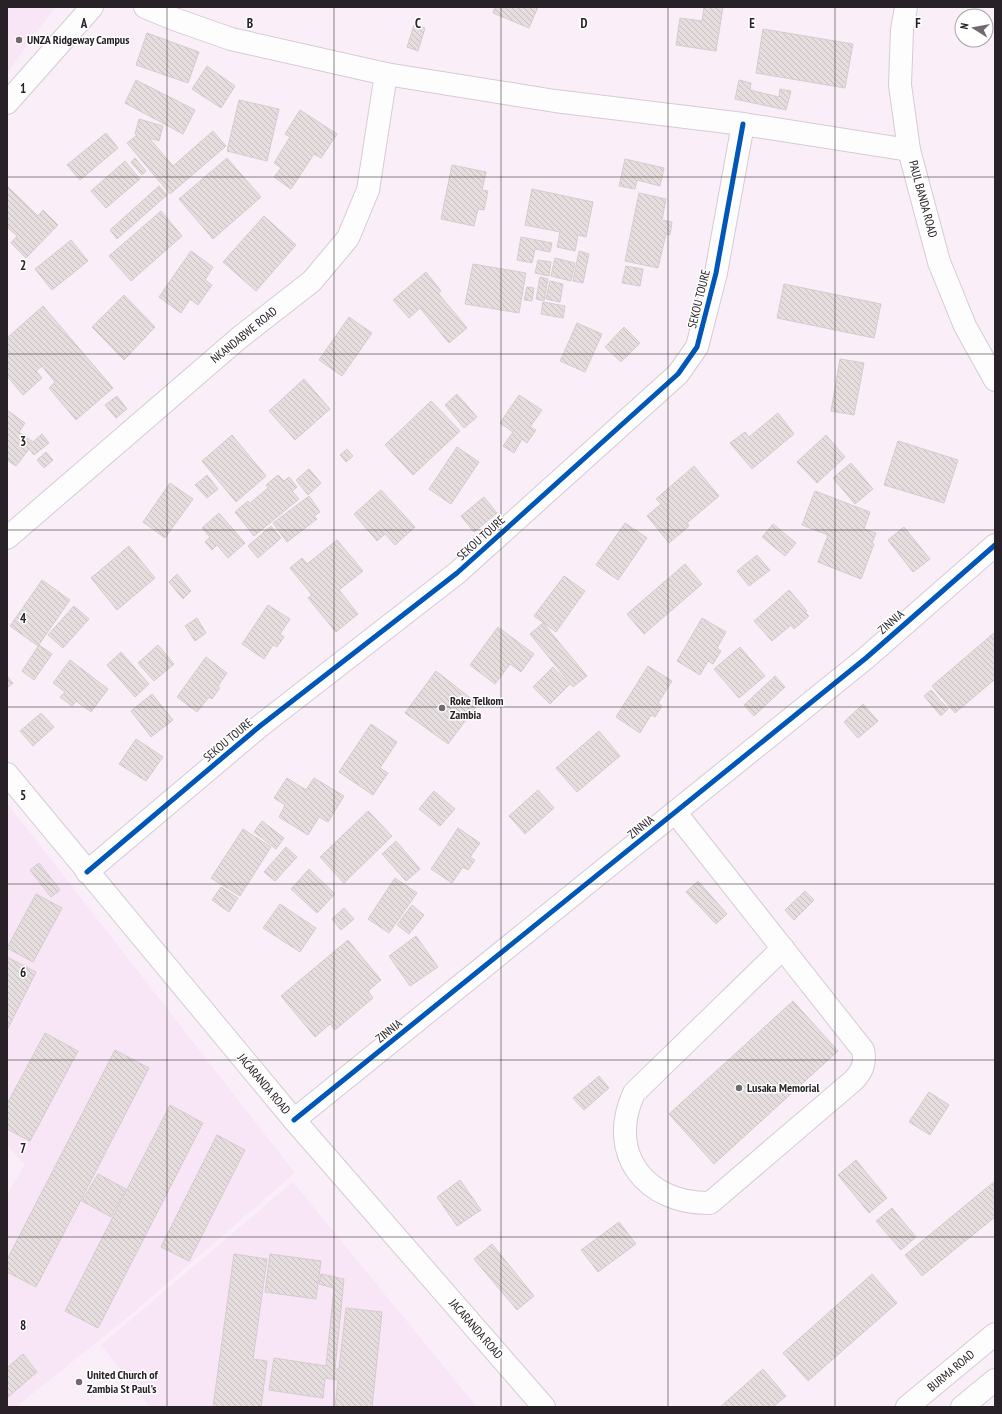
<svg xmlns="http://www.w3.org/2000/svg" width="1002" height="1414" font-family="'PT Sans Narrow',sans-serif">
  <defs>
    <pattern id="building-back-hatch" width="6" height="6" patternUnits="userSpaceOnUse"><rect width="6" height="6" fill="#e6dede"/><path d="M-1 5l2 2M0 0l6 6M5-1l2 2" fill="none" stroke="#c5bebe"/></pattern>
  </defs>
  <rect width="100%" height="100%" fill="#faeff9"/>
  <!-- built -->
  <g fill="#f8e5f6">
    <polygon points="7,7 55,7 7,73"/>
    <polygon points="7,803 295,1173 133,1313 16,1407 7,1407 7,1194 25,1165 7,1145"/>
    <polygon points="293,1182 477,1407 150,1407 101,1345"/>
  </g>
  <!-- building -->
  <g fill="url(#building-back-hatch)" stroke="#d4cccd">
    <polygon points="495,7 538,7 529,28 493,13"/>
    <polygon points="704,7 723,7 716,51 676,45 680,18 702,21"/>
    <polygon points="414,25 425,28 418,51 407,47"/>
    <polygon points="763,29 853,44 845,88 756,73"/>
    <polygon points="147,33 199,52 188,83 136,65"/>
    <polygon points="207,66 235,86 221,108 192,89"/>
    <polygon points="136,80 195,110 183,134 125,103"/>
    <polygon points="739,80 751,83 750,90 779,97 780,89 791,91 786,110 735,99"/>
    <polygon points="239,100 279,109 267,161 227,151"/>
    <polygon points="300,110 337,134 321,158 314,154 291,189 274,177 281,168 274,163 290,137 285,134"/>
    <polygon points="139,119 163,126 159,141 149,138 173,166 213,131 226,146 170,194 127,143 137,135 135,134"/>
    <polygon points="106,133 118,148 80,180 67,165"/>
    <polygon points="135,158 146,171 142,175 131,162"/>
    <polygon points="227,158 261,197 213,239 179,199"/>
    <polygon points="625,159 664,168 660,186 637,180 635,189 619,186"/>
    <polygon points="125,161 140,179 106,208 91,191"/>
    <polygon points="452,165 486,172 482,190 488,191 484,210 478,209 474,226 441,219"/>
    <polygon points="7,186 38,216 43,210 58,225 26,258 11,243 17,236 7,227"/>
    <polygon points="159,186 167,195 117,239 110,230"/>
    <polygon points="532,189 593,202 586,237 578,235 575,251 557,247 560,232 525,225"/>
    <polygon points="639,193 666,199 662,220 672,222 670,235 666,234 658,268 625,261"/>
    <polygon points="161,211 182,236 131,281 109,256"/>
    <polygon points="264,216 296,245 256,291 223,262"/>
    <polygon points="521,237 552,243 550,252 535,249 532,263 517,260"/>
    <polygon points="71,240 88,261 52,290 35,269"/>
    <polygon points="191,251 213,267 205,280 212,285 198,305 190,299 181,313 159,297"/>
    <polygon points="579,251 589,254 583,283 573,281"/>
    <polygon points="555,258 575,263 571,281 551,276"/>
    <polygon points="538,260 551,262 549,276 535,273"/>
    <polygon points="473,264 526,273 519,313 465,304"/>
    <polygon points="626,266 643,269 640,286 622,283"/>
    <polygon points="426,272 441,291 438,293 467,328 449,343 420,308 409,318 393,300"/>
    <polygon points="540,277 548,279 544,301 536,299"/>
    <polygon points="550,281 563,284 560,302 546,299"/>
    <polygon points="784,284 881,304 874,338 777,318"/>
    <polygon points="527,287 534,288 532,301 524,300"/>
    <polygon points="124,295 155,327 124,360 92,327"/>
    <polygon points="543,302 565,306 563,318 541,314"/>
    <polygon points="43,306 113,388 76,420 49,388 55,382 42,366 36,371 42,378 23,395 7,376 7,338"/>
    <polygon points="349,317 372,333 342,376 319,360"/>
    <polygon points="577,323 602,334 585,372 560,361"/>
    <polygon points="624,327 640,343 621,362 605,347"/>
    <polygon points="840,359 864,363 854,415 831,411"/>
    <polygon points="304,379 330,409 295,440 269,411"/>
    <polygon points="457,394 477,417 464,428 445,405"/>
    <polygon points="519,395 542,410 530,427 536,430 527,443 522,439 514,453 503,446 513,432 500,423"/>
    <polygon points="117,396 127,409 116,418 105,405"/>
    <polygon points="431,401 460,431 413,475 385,445"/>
    <polygon points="7,410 25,423 19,432 33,442 42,434 49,443 34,455 29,449 16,466 7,460"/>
    <polygon points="778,413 794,434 752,469 730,443 745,432 749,437"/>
    <polygon points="232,435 266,476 236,502 202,461"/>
    <polygon points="826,435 845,457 817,483 797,462"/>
    <polygon points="898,441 958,460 944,503 884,485"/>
    <polygon points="457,447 479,462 451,504 429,489"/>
    <polygon points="347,449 353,456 346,462 340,455"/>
    <polygon points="46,452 53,460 44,468 37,460"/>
    <polygon points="851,463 873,489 855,504 833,478"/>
    <polygon points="694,466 719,496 687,523 689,526 669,543 647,516 661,504 656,499"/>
    <polygon points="309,469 321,483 308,495 296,480"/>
    <polygon points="207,475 218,489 207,498 195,485"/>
    <polygon points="278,475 284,481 289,477 297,487 292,491 299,499 254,536 235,512 248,501 250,503 268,488 266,485"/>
    <polygon points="170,483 193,499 165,538 143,522"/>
    <polygon points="381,490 415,527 395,545 385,534 377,541 354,514"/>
    <polygon points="815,491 870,512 864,529 876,533 872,543 874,544 861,579 818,562 828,535 802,525"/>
    <polygon points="309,496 320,512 314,516 317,519 287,542 273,523"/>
    <polygon points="484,497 497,513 474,532 461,516"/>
    <polygon points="219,513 245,543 228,558 217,545 212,550 205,542 210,537 202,528"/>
    <polygon points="625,523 647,538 618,580 596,565"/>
    <polygon points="773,524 796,543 785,556 762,537"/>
    <polygon points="271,526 281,538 258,558 248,546"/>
    <polygon points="904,527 930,559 913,572 888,540"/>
    <polygon points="337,540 363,571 339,590 358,614 336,632 308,598 312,595 290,568 302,558 307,564"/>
    <polygon points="129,546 155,578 117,610 91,578"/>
    <polygon points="757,555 770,570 749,586 737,571"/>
    <polygon points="685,564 702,584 644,634 627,614"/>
    <polygon points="177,574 191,591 183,599 169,582"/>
    <polygon points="564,576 585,591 556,632 534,616"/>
    <polygon points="42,580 70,600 38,646 10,626"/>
    <polygon points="789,590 807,611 805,612 809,616 794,629 791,625 772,641 754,621"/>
    <polygon points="268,605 290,619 280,634 284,637 277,647 273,645 264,659 242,644"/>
    <polygon points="74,606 89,619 63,648 48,635"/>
    <polygon points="197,618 206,633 195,641 185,626"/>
    <polygon points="702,618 726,632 717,648 721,651 713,664 708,661 700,675 677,661"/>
    <polygon points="543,623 587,676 573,687 530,634"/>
    <polygon points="498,627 534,654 521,672 510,664 495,684 470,665"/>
    <polygon points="995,632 995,679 955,713 932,686"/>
    <polygon points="39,645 52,654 34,680 22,671"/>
    <polygon points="158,645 174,664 154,681 138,663"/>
    <polygon points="740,647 765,676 739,698 714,669"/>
    <polygon points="121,652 149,684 135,697 107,665"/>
    <polygon points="206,657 227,673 218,686 220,688 212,699 209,697 197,712 177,697"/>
    <polygon points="70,660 108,689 91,712 76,701 72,706 60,697 65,692 53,683"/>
    <polygon points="648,666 672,681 658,703 662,706 655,717 651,715 640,733 616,717"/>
    <polygon points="553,667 570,684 550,704 533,687"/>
    <polygon points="436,671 478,704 448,744 405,713"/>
    <polygon points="7,676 13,683 7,688"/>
    <polygon points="775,676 785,687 754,716 744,705"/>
    <polygon points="931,690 948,709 941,716 924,696"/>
    <polygon points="152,694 173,720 151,737 131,711"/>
    <polygon points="863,704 878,721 858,738 844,722"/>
    <polygon points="41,713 54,727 33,746 20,731"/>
    <polygon points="371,724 397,742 380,768 388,773 373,795 339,772"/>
    <polygon points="599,731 620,756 577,792 556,768"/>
    <polygon points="136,739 163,757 146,781 119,764"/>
    <polygon points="287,778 306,790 314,778 344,796 328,822 319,817 308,835 279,817 285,805 274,798"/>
    <polygon points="538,790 554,808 525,834 509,816"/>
    <polygon points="434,791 455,809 440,826 419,809"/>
    <polygon points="368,811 392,836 344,883 320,857"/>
    <polygon points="262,821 284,838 276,849 254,832"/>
    <polygon points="458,828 480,843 470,857 475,860 468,870 463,867 452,883 431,869"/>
    <polygon points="243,829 271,847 240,896 211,878"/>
    <polygon points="396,841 420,869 406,881 382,854"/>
    <polygon points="286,847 297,857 275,881 264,872"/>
    <polygon points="39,863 60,890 51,897 30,870"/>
    <polygon points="309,869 335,894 317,913 291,889"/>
    <polygon points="395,878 417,893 389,933 368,919"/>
    <polygon points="698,881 727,914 716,924 686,892"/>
    <polygon points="221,887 238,898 229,912 212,900"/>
    <polygon points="805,891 814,900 794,920 785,910"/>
    <polygon points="36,894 62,908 33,962 7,948"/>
    <polygon points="280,904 316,928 300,952 263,928"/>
    <polygon points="412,905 424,915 409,934 397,925"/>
    <polygon points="344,908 354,919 341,930 332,919"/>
    <polygon points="416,936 438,967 410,986 389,956"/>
    <polygon points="348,940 381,980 368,991 373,998 335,1030 330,1024 315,1037 281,996"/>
    <polygon points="7,957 36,972 7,1030"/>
    <polygon points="793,1001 838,1051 714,1164 669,1114"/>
    <polygon points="45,1033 78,1051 30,1141 7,1129 7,1104"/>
    <polygon points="115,1050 149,1068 36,1287 7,1272 7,1260"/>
    <polygon points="599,1076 609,1088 584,1110 573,1098"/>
    <polygon points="929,1092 949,1105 930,1135 909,1122"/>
    <polygon points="170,1105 203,1123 98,1328 65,1311"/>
    <polygon points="217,1135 245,1150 189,1261 161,1247"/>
    <polygon points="856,1160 887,1198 869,1213 838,1175"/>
    <polygon points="98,1174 126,1189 111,1217 82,1201"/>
    <polygon points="460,1180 481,1210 457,1226 437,1197"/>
    <polygon points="995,1181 995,1217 922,1276 905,1255"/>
    <polygon points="892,1208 916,1237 901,1250 876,1221"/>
    <polygon points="619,1222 636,1244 598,1272 581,1250"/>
    <polygon points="492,1244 534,1296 517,1310 474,1259"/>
    <polygon points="234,1254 267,1259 253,1359 267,1361 261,1407 213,1407"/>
    <polygon points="270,1254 321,1261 316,1299 265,1292"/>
    <polygon points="321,1274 344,1279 335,1369 339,1369 346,1308 382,1312 372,1407 335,1407 338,1380 325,1378 323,1398 269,1390 274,1358 326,1366 334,1288 319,1284"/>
    <polygon points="872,1274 897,1303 808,1381 783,1353"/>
    <polygon points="23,1354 37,1372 7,1398 7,1368"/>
    <polygon points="763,1369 786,1396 773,1407 720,1407"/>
  </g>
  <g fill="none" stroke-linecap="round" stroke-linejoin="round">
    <defs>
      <g id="minor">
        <polyline points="145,7 174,19 231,39 386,74 555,101 743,124 909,150"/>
        <polyline points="906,7 902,30 900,85 909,150 939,262 965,326 995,380"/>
        <polyline points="7,103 92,7"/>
        <polyline points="7,538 239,338 312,281 348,238 368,190 386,74"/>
        <polyline points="7,774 294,1120 544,1407"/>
        <path d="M675,812L863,1050C866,1063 862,1071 854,1080L710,1203C646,1204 606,1154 634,1093L783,948"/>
        <polyline points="87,872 260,726 457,573 678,374 697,347 716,273 743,124"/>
        <polyline points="294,1120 866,658 995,545"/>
      </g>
      <g id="major">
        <polyline points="907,1407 995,1334"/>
        <polyline points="962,1407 995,1380"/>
      </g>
    </defs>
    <!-- minor casing -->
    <use href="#minor" stroke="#d4cbd3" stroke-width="24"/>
    <!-- major casing -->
    <use href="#major" stroke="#d4cbd3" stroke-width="24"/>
    <!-- minor -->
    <use href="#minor" stroke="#fefdfe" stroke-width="22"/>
    <!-- major -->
    <use href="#major" stroke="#fefdfe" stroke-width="22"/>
    <defs>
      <g id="cycleway">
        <polyline points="87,872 260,726 457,573 678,374 697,347 716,273 743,124"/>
        <polyline points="294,1120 866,658 995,545"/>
      </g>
    </defs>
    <!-- cycleway casing -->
    <use href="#cycleway" stroke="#fff" stroke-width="8"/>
    <!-- cycleway -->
    <use href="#cycleway" stroke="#0057b8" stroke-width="5"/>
  </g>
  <!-- grid -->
  <path fill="none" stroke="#282127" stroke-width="1" stroke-opacity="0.55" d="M167,7V1407M334,7V1407M501,7V1407M668,7V1407M835,7V1407M7,177H995M7,354H995M7,530H995M7,707H995M7,884H995M7,1060H995M7,1237H995"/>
  <!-- markers -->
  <g fill="#726970" stroke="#fff" stroke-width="1.5">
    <circle cx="19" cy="40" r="4"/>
    <circle cx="442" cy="708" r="4"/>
    <circle cx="739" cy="1088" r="4"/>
    <circle cx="79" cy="1382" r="4"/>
  </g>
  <g text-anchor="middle" stroke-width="3" stroke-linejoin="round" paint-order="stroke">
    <!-- poi labels -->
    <g font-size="12" font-weight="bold" fill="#282127" stroke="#fff" text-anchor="start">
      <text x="27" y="44">UNZA Ridgeway Campus</text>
      <text x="450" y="705">Roke Telkom<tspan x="450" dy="14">Zambia</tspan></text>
      <text x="747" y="1092">Lusaka Memorial</text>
      <text x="87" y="1379">United Church of<tspan x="87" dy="14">Zambia St Paul's</tspan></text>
    </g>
    <!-- street labels -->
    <g font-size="12" fill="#282127" stroke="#fff">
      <text transform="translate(923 199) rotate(75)" y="4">PAUL BANDA ROAD</text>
      <text transform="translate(699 299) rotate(-76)" y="4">SEKOU TOURE</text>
      <text transform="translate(244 335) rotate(-39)" y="4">NKANDABWE ROAD</text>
      <text transform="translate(481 538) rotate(-42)" y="4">SEKOU TOURE</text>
      <text transform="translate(891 622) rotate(-41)" y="4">ZINNIA</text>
      <text transform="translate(228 740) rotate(-40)" y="4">SEKOU TOURE</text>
      <text transform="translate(641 827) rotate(-39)" y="4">ZINNIA</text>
      <text transform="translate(389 1031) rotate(-39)" y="4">ZINNIA</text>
      <text transform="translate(264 1084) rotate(50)" y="4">JACARANDA ROAD</text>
      <text transform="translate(476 1329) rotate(49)" y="4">JACARANDA ROAD</text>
      <text transform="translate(951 1371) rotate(-40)" y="4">BURMA ROAD</text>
    </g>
  </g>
  <g font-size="13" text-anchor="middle" font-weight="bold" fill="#282127" stroke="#fff" stroke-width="3" stroke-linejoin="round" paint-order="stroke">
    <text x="84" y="28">A</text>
    <text x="250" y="28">B</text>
    <text x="418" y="28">C</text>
    <text x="584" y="28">D</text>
    <text x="752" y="28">E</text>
    <text x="918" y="28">F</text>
    <text x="23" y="93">1</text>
    <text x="23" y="270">2</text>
    <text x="23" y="446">3</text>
    <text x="23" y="623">4</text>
    <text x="23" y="800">5</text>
    <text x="23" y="977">6</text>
    <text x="23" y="1153">7</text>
    <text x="23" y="1330">8</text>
  </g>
  <!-- border -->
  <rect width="1002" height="1414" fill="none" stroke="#282127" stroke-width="16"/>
  <!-- north arrow -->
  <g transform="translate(974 28) rotate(281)"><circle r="19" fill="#ffffff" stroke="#a9a6a9"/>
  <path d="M0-3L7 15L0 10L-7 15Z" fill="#726970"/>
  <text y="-6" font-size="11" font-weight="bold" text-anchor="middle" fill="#282127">N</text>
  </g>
</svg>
